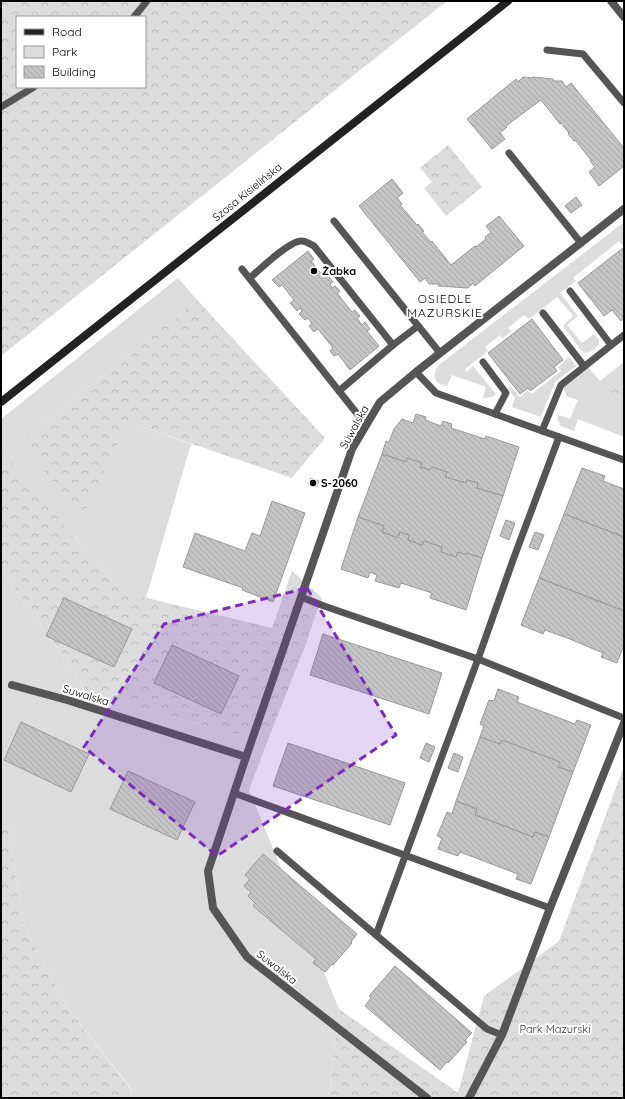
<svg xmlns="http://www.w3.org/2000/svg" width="625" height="1099" font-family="Quicksand,sans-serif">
  <defs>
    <pattern id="forest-crowns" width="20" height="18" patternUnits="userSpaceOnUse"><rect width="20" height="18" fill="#dcdcdc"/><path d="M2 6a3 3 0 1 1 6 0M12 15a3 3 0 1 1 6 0" fill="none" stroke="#bbb"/></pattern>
    <pattern id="building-back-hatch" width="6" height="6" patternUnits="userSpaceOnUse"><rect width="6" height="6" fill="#c4c4c4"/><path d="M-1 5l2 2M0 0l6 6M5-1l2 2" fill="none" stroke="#a7a7a7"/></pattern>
  </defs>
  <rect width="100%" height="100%" fill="#fff"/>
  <!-- green -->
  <g fill="#dcdcdc">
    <path d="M624,222V245L623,246L619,241L573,278L576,281L560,293L578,316L567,325L582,343L594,334L599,340V344C595,349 592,352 585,353L581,350L563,326L573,316L557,297L529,319L524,315L508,328L512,331L503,338L500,335L485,347L488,351L465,369L467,372L473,366L496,394L493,397L483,398L486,387L452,375L447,386C446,386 440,384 440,384C432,380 434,370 439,365Z"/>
    <polygon points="178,278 197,300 21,442 128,422 191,444 146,598 122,592 74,537 5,454 1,456 1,419"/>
    <polygon points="569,357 576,366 555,382 541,417 512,407 515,398 508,388 510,386 520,397 527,391 532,394 561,371 558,367"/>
    <polygon points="624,362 624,386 618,388 618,398 619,396 624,399 624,437 578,419 574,431 561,426 557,419 559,415 570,419 578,400 566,396 563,385 587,366 600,381"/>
    <polygon points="1,569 90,695 267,742 249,790 339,1009 329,1098 105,1098 132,1090 67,1007 23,924 8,827 1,824"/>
  </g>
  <!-- forest -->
  <g fill="url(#forest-crowns)" fill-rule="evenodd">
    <path d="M1,1H447L1,356ZM17,17H145V87H17Z"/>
    <polygon points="448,145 482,187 446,216 424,188 432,182 420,168"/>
    <polygon points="197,300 325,438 292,478 128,422 82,518 21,442"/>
    <polygon points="614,385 618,388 624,386 624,399 619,396 618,399 609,393"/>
    <polygon points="5,453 74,537 122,592 272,628 292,571 322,598 314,619 307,641 267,742 90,695 1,569 1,456"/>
    <polygon points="624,766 624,1098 329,1098 339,1009 458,1093 484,996 559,941"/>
    <polygon points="1,824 8,827 23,924 67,1007 132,1091 105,1098 1,1098"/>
  </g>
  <!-- building -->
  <g fill="url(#building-back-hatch)" stroke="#999">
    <polygon points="523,77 533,78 533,77 553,79 553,81 562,81 566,87 571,83 624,148 624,166 599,186 589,172 595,167 590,161 591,160 575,140 574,141 568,134 569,133 561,123 560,124 541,100 506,126 507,127 500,133 505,139 492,149 467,119 516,79 518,82"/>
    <polygon points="392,179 403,193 397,198 402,204 400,205 417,225 418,224 424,231 422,232 431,242 432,241 451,265 475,246 476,247 486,239 485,237 491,232 486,226 499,216 524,246 475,286 473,283 468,288 438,286 439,284 429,284 425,278 420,282 359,206"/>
    <polygon points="576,197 582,205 571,213 565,206"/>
    <polygon points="623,248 624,249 624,318 621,321 612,310 604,316 578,283"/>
    <polygon points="308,251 314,259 311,261 323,276 326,273 333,282 330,284 332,288 335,286 340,291 337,293 352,312 355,310 360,316 357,318 362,325 365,322 370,329 367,331 379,346 350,370 338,354 334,356 330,351 333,348 318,329 314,332 309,326 312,324 308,318 305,320 299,314 302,311 300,308 297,311 290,303 294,300 282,285 279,287 272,280"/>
    <polygon points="532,319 563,360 554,367 557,371 530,391 528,388 520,394 488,353"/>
    <polygon points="416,414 426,417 425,420 441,426 443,421 452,424 451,428 485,439 486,436 519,447 503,496 477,488 478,483 467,480 466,483 445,477 447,472 432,467 430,470 420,467 422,463 407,458 406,462 382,454 386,441 389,442 394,429 402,419 413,423"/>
    <polygon points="382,454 406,462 407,458 422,463 420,467 430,470 432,467 447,472 445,477 466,483 467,480 478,483 477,488 503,496 482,558 466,553 466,555 458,552 456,557 441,552 442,547 424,541 422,545 408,540 409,535 400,532 398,538 382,532 384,526 358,517"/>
    <polygon points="582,468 605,476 603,481 624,489 624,537 564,514"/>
    <polygon points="311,478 319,481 316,487 308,484"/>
    <polygon points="272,501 305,513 273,602 242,590 243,588 183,567 195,533 245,551 252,533 260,536"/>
    <polygon points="564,514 624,537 624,611 539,578"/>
    <polygon points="358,517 384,526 382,532 398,538 400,532 409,535 408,540 422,545 424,541 442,547 441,552 456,557 458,552 466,555 466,553 482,558 466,610 430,598 432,593 401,583 399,588 375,581 377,575 370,572 368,578 341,569"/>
    <polygon points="506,520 515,523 509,540 500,536"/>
    <polygon points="535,532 544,535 538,550 529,547"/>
    <polygon points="539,578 624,611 624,645 617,663 601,657 603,653 570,639 545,630 543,634 521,625"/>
    <polygon points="64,598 132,629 114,667 46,636"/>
    <polygon points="323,634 442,673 429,714 310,675"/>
    <polygon points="172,645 239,676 221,714 154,683"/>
    <polygon points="498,689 519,697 517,702 575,724 577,720 591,725 573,772 558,767 560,762 502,740 500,744 480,737 484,726 480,724 489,700 494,701"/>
    <polygon points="21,722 89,754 71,792 4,760"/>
    <polygon points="480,737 500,744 502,740 560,762 558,767 573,772 549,837 535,832 533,837 475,815 477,809 456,801"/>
    <polygon points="288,743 405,783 390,825 273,786"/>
    <polygon points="426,743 435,747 429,762 420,758"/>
    <polygon points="454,753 463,757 458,772 448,768"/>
    <polygon points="128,771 195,802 177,840 110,809"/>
    <polygon points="456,801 477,809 475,815 533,837 535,832 549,837 531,884 516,879 518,874 460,852 458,856 438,849 442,838 437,836 447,812 452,814"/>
    <polygon points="263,854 357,934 351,942 352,943 333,965 332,964 325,972 313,963 316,959 253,906 255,903 248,896 251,892 244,886 250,879 245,875"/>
    <polygon points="395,966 472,1033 465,1040 467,1042 448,1063 447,1062 440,1070 365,1006 371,998 369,996"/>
  </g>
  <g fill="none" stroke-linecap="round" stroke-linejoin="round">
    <!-- lane -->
    <g stroke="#555" stroke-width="7">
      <polyline points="134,17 147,1"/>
      <polyline points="547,50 583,54 624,103"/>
      <polyline points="1,107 34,87"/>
      <polyline points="509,153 581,243"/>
      <polyline points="334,221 440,353"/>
      <polyline points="242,269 339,391 393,345 418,326"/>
      <path d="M250,278C259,270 290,240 302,241C306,241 310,244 314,246L393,345"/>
      <polyline points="570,291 611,345"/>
      <polyline points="543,313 584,366"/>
      <polyline points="483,362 506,393 495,414"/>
      <polyline points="416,372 436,393 624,460"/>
      <polyline points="339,391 366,425"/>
      <polyline points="542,431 561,385 624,335"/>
      <polyline points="301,597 324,606 478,659 624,718"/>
      <polyline points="234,793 550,908"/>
      <polyline points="277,851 376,935"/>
      <polyline points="502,1035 487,1029 376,935 478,659 513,560 559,437"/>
    </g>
    <!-- street -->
    <g stroke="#555" stroke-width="8">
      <polyline points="611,1 624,17"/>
      <polyline points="12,685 67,700 246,757"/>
      <polyline points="427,1098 247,957 213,908 208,871 246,757 352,449 380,402 416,372 624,209"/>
      <polyline points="469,1098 502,1035 550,908 624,723"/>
    </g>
    <!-- secondary -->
    <polyline stroke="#222" stroke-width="8" points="1,402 508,1"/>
  </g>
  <!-- marked area -->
  <path fill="#7b2cbf" fill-opacity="0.2" stroke="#7b2cbf" stroke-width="3" stroke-dasharray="8 5" stroke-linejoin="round" d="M307,588L396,735L217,856L84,747L164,624Z"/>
  <!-- markers -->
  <g fill="#000" stroke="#fff" stroke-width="1.5">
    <circle cx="314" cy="271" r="4"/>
    <circle cx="313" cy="483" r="4"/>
  </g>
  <g text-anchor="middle" stroke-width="4" stroke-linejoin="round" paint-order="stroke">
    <!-- street labels -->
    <g font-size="11" fill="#000" stroke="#fff">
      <text transform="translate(247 192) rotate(-39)" y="4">Szosa Kisielińska</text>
      <text transform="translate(354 427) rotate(-61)" y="4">Suwalska</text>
      <text transform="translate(86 695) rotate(17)" y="4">Suwalska</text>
      <text transform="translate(277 967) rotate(38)" y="4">Suwalska</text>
    </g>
    <!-- poi labels -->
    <g font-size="11" font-weight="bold" fill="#000" stroke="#fff" text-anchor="start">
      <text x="322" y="275">Żabka</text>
      <text x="321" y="487">S-2060</text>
    </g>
    <!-- park labels -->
    <g font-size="11" fill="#333" stroke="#fff">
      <text x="555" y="1033">Park Mazurski</text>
    </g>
    <!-- neighbourhood labels -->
    <g font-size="12" letter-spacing="1" fill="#000" stroke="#fff">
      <text x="445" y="303">OSIEDLE<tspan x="445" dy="14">MAZURSKIE</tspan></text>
    </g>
  </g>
  <!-- border -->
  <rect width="625" height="1099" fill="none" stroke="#000000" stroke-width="4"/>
  <!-- legend -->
  <rect x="16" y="16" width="130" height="72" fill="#ffffff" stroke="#999999"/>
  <rect x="24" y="29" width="20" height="6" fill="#222222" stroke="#999999"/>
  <text x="52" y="36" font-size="12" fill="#000000">Road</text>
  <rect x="24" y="46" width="20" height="12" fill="#dcdcdc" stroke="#999999"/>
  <text x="52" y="56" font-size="12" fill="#000000">Park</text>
  <rect x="24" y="66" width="20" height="12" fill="url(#building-back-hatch)" stroke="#999999"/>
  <text x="52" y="76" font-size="12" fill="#000000">Building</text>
</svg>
